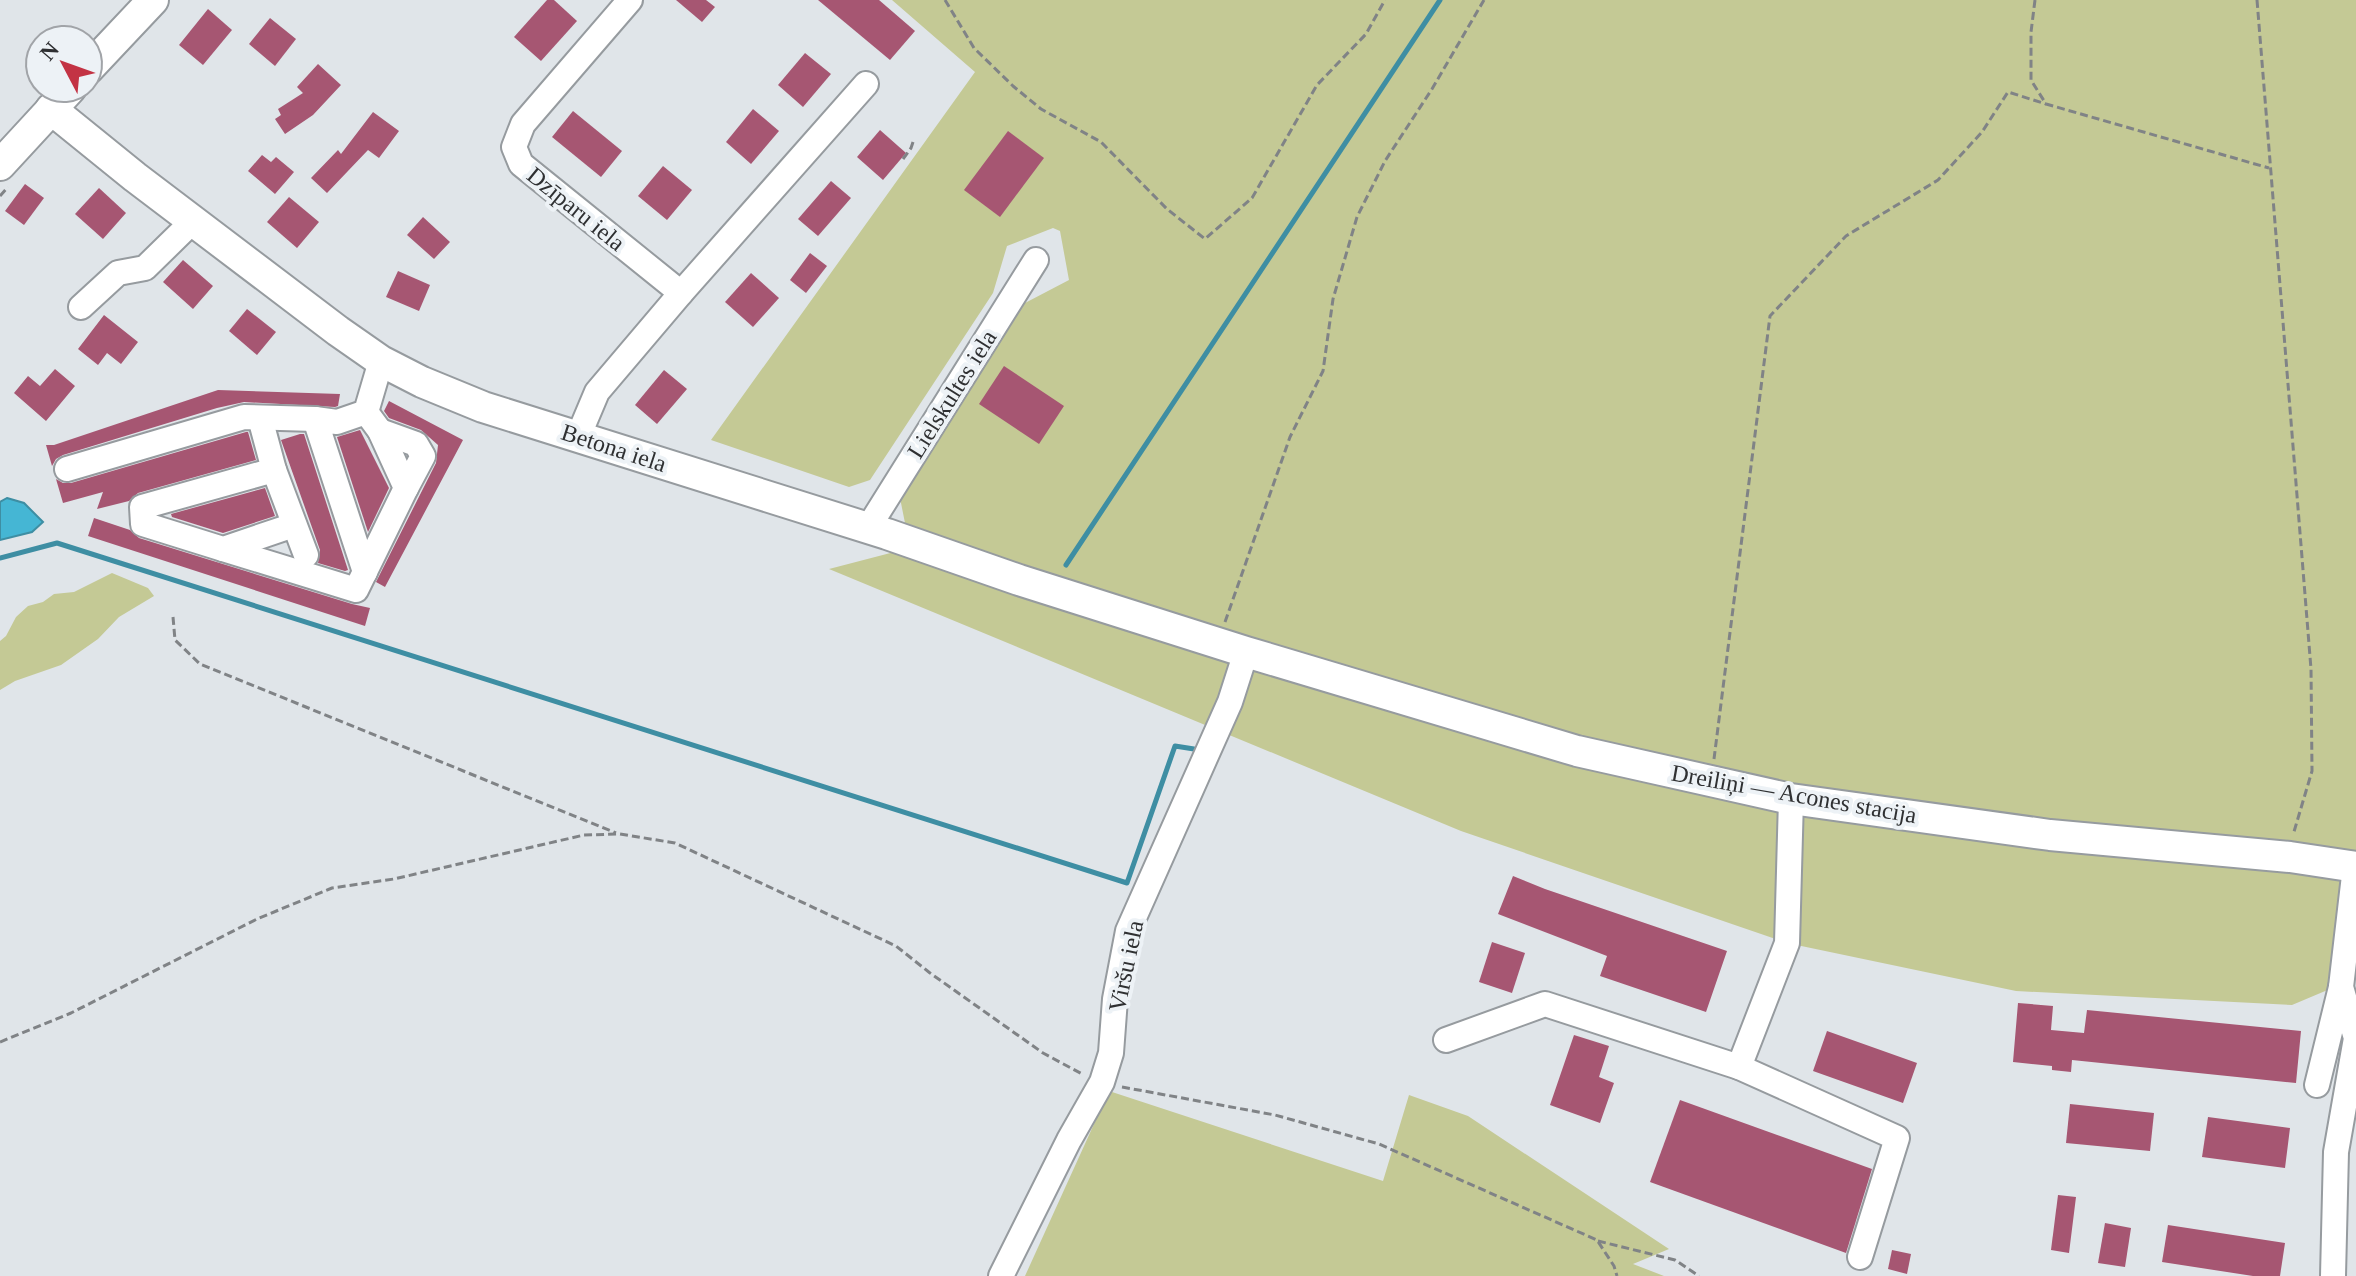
<svg xmlns="http://www.w3.org/2000/svg" width="2356" height="1276" font-family="'Times New Roman',serif">
  <rect width="100%" height="100%" fill="#e0e5e9"/>
  <!-- green -->
  <g fill="#c4c995">
    <polygon points="892,0 2356,0 2356,978 2292,1005 2016,991 1787,943 1461,831 829,569 948,538 905,523 900,498 1025,303 1069,280 1060,231 1053,228 1007,246 993,293 870,480 849,487 711,440 975,72"/>
    <polygon points="112,573 148,588 154,596 119,617 98,639 61,665 15,681 0,690 0,641 6,636 16,617 28,606 43,602 54,594 74,592"/>
    <polygon points="1109,1091 1383,1181 1409,1095 1468,1116 1669,1249 1633,1264 1664,1276 1025,1276"/>
  </g>
  <!-- water -->
  <polygon fill="#45b6d4" stroke="#3e8ea3" stroke-width="2" points="7,498 24,503 43,522 32,532 0,540 0,502"/>
  <g fill="none" stroke-linecap="round" stroke-linejoin="round">
    <!-- stream -->
    <g stroke="#3e8ea3" stroke-width="5">
      <polyline points="0,558 57,543 1127,883 1175,746 1194,749"/>
      <polyline points="1066,565 1440,0"/>
    </g>
  </g>
  <!-- building -->
  <g fill="#a65672">
    <polygon points="547,0 554,0 577,21 541,61 514,37"/>
    <polygon points="676,0 706,0 715,7 702,22"/>
    <polygon points="818,0 879,0 915,31 890,60"/>
    <polygon points="208,9 232,30 203,65 179,45"/>
    <polygon points="270,18 296,39 275,66 249,44"/>
    <polygon points="805,53 831,74 803,107 778,85"/>
    <polygon points="318,64 341,85 313,115 285,134 275,119 281,115 278,109 303,93 297,87"/>
    <polygon points="753,109 779,131 751,164 726,142"/>
    <polygon points="573,111 622,151 601,177 552,137"/>
    <polygon points="373,112 399,131 379,158 368,150 327,193 311,178 338,150 341,154"/>
    <polygon points="880,130 906,153 883,180 857,157"/>
    <polygon points="1008,131 1044,158 1000,217 964,190"/>
    <polygon points="262,155 271,162 276,157 294,172 275,194 248,171"/>
    <polygon points="663,166 692,190 667,220 638,196"/>
    <polygon points="831,181 851,198 818,236 798,219"/>
    <polygon points="25,184 44,198 24,225 5,211"/>
    <polygon points="99,188 126,213 103,239 75,214"/>
    <polygon points="289,197 319,222 297,248 267,222"/>
    <polygon points="423,217 450,242 434,259 407,235"/>
    <polygon points="810,253 827,266 806,293 790,280"/>
    <polygon points="183,260 213,286 193,309 163,282"/>
    <polygon points="398,271 430,285 419,311 386,297"/>
    <polygon points="751,273 779,298 753,327 725,302"/>
    <polygon points="247,309 276,332 257,355 229,331"/>
    <polygon points="104,315 138,342 121,364 107,353 98,365 78,349"/>
    <polygon points="1004,366 1064,406 1039,444 979,404"/>
    <polygon points="55,369 75,386 46,421 14,393 28,376 40,386"/>
    <polygon points="664,370 687,389 657,424 635,405"/>
    <polygon points="218,390 340,394 338,406 335,407 244,402 217,408 63,455 56,459 52,466 46,445 54,445"/>
    <polygon points="389,401 463,440 385,587 376,582 436,463 438,445 421,430 389,418 384,411"/>
    <polygon points="360,430 389,488 368,532 337,437"/>
    <polygon points="246,432 248,432 256,460 138,493 129,501 97,509 103,492 63,503 56,479 63,483 71,483"/>
    <polygon points="300,434 304,434 348,570 345,571 318,563 320,550 281,440"/>
    <polygon points="265,488 275,516 223,533 172,517 171,514"/>
    <polygon points="94,518 130,530 139,538 352,604 370,608 365,626 88,536"/>
    <polygon points="1513,876 1545,889 1727,951 1706,1012 1600,976 1607,956 1498,914"/>
    <polygon points="1492,942 1525,953 1512,993 1479,982"/>
    <polygon points="2018,1003 2053,1006 2051,1030 2084,1033 2087,1010 2301,1031 2296,1083 2072,1060 2071,1072 2052,1070 2052,1066 2013,1062"/>
    <polygon points="1827,1031 1917,1063 1903,1103 1813,1071"/>
    <polygon points="1574,1035 1609,1046 1599,1077 1614,1083 1600,1123 1550,1105"/>
    <polygon points="1680,1100 1872,1169 1846,1253 1650,1182"/>
    <polygon points="2070,1104 2154,1113 2150,1151 2066,1143"/>
    <polygon points="2208,1117 2290,1128 2285,1168 2202,1157"/>
    <polygon points="2058,1195 2076,1197 2069,1253 2051,1250"/>
    <polygon points="2105,1223 2131,1228 2125,1267 2098,1263"/>
    <polygon points="2168,1225 2285,1243 2280,1276 2253,1276 2162,1262"/>
    <polygon points="1892,1250 1911,1254 1907,1274 1888,1269"/>
  </g>
  <g fill="none" stroke-linecap="round" stroke-linejoin="round">
    <defs>
      <g id="minor">
        <polyline points="630,0 523,124 514,147 521,164 681,293"/>
        <polyline points="81,307 118,273 145,268 193,221"/>
        <polyline points="260,418 274,470 306,555"/>
        <polyline points="380,431 416,444 423,456 406,488"/>
        <polyline points="578,437 597,392 681,293 866,84"/>
        <polyline points="67,469 244,417 315,419"/>
        <polyline points="274,470 142,507 143,524 223,549 294,525"/>
        <polyline points="868,528 1036,260"/>
        <polyline points="223,549 356,590 406,488 380,431 366,412"/>
        <polyline points="365,572 315,419 337,422 366,412 381,361"/>
        <polyline points="1446,1040 1545,1004 1739,1067 1787,943 1791,799"/>
        <polyline points="1739,1067 1897,1138 1860,1257"/>
        <polyline points="2317,1085 2341,987"/>
        <polyline points="1001,1276 1069,1140 1102,1082 1111,1053 1115,999 1128,931 1230,702 1246,652"/>
        <polyline points="2333,1276 2336,1152 2356,1038 2341,987 2355,867"/>
      </g>
      <g id="major">
        <polyline points="88,69 153,0"/>
        <polyline points="51,109 135,177 338,331 381,361 422,382 483,407 887,534 1019,580 1246,652 1577,751 1791,799 2050,835 2290,857 2356,867"/>
        <polyline points="0,165 71,88"/>
      </g>
    </defs>
    <!-- minor casing -->
    <use href="#minor" stroke="#969b9f" stroke-width="28"/>
    <!-- major casing -->
    <use href="#major" stroke="#969b9f" stroke-width="34"/>
    <!-- path -->
    <g stroke="#808386" stroke-width="3" stroke-dasharray="8 4" stroke-linecap="butt">
      <polyline points="945,0 974,48 1013,86 1041,109 1101,142 1167,209 1205,239 1252,198 1317,85 1366,34 1385,0"/>
      <polyline points="2035,0 2031,32 2031,80 2046,104 2269,168"/>
      <polyline points="2257,0 2311,669 2312,771 2293,835"/>
      <polyline points="903,159 911,148 914,139"/>
      <polyline points="0,196 8,187"/>
      <polyline points="173,617 175,640 200,664 616,833"/>
      <polyline points="1225,622 1290,437 1323,371 1333,299 1357,217 1385,161 1432,89 1484,0"/>
      <polyline points="1714,759 1770,316 1846,236 1938,180 1982,132 2008,92 2046,104"/>
      <polyline points="0,1042 71,1013 257,919 332,888 394,879 584,835 620,834 675,843 896,946 930,973 1043,1053 1084,1075"/>
      <polyline points="1122,1087 1275,1115 1379,1144 1597,1240 1614,1266 1617,1276"/>
      <polyline points="1598,1241 1675,1260 1699,1276"/>
    </g>
    <!-- minor -->
    <use href="#minor" stroke="#fff" stroke-width="24"/>
    <!-- major -->
    <use href="#major" stroke="#fff" stroke-width="30"/>
  </g>
  <g text-anchor="middle" stroke-width="8" stroke-linejoin="round" paint-order="stroke">
    <!-- street labels -->
    <g font-size="24" fill="#2f3032" stroke="#edf2f6">
      <text transform="translate(576 209) rotate(39)" y="8">Dzīparu iela</text>
      <text transform="translate(952 394) rotate(-58)" y="8">Lielskultes iela</text>
      <text transform="translate(614 448) rotate(18)" y="8">Betona iela</text>
      <text transform="translate(1794 794) rotate(10)" y="8">Dreiliņi — Acones stacija</text>
      <text transform="translate(1126 966) rotate(-78)" y="8">Viršu iela</text>
    </g>
  </g>
  <!-- north arrow -->
  <g transform="translate(64 64) rotate(311)"><circle r="38" fill="#edf2f6" stroke="#a1a4a8" stroke-width="2"/>
  <path d="M0-6L14 30L0 20L-14 30Z" fill="#c33344"/>
  <text y="-12" font-size="22" font-weight="bold" text-anchor="middle" fill="#2f3032">N</text>
  </g>
</svg>
